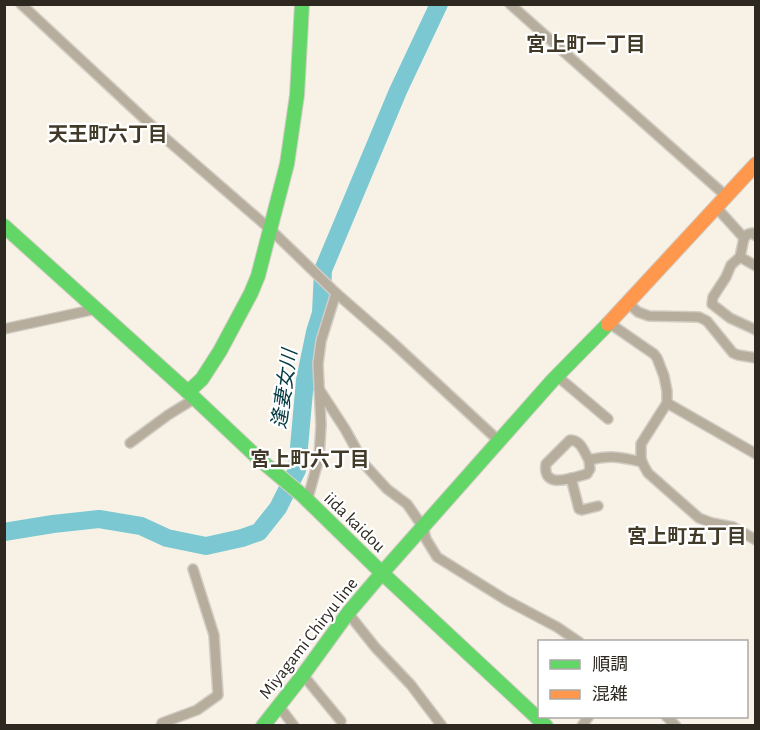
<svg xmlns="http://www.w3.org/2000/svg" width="760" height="730" font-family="'Alegreya Sans','Noto Sans JP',sans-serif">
  <rect width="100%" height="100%" fill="#f8f2e6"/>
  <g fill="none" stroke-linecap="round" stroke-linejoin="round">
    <!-- river -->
    <polyline stroke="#7bc8d2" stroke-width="18" points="4,532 53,524 99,519 141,526 167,538 206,546 242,538 259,532 278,508 297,470 305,380 315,332 321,313 323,270 398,91 439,4"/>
    <defs>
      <g id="street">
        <polyline points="21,4 165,138 270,229 336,293 391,341 499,441"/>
        <polyline points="510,4 726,196"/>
        <polyline points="716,207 744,238 740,257 731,265 726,277 713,297 712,304 730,318 756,330"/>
        <polyline points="744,238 748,234 752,233 756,236"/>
        <polyline points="740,257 756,266"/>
        <polyline points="628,303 638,312 649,316 699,317 707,321 733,353 738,355 756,358"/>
        <polyline points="609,323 654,354 657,358 664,376 667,391 667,403 641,444 641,459 644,466 648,473 699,518 712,523 733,527 756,540"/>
        <polyline points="4,329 96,309"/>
        <polyline points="557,376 608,419"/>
        <polyline points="319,389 345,429 365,465 387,489 407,504 423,527 426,539 437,557 506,600 557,627 579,642"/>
        <polyline points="667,403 756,454"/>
        <polyline points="130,443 168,415 194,399"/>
        <path d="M589,460L590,469L587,474C574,477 542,491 546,464L570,440C581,440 584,452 589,460C610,455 621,457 642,462"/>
        <polyline points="571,478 579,509 582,510 598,506"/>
        <polyline points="307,501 319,458 321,425 318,364 321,341 336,293"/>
        <polyline points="348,613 375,647 411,685 442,726"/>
        <polyline points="303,675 341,721"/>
        <polyline points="279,706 294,726"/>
        <polyline points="666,716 676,726"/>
        <polyline points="161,726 162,723 197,710 218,695 214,635 193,569"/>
        <polyline points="582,726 589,716"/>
      </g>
      <g id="fast">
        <polyline points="4,226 188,392 259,459 302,495 382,573 546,726"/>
        <polyline points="188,392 202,379 220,351 251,293 258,276 287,164 297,95 302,4"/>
        <polyline points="263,726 303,675 348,613 382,573 552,381 608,324"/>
      </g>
      <polyline id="slow" points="608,324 756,164"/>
    </defs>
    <!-- street casing -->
    <use href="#street" stroke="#d2cdc4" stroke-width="12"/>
    <!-- fast casing -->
    <use href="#fast" stroke="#d2cdc4" stroke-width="16"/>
    <!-- slow casing -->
    <use href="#slow" stroke="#d2cdc4" stroke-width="16"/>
    <!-- street -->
    <use href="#street" stroke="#b6ad9d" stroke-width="9"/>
    <!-- fast -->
    <use href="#fast" stroke="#63d668" stroke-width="14"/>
    <!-- slow -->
    <use href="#slow" stroke="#ff974d" stroke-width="14"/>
  </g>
  <g text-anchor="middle" stroke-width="4.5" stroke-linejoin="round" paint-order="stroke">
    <!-- street labels -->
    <g font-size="18" fill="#2d2921" stroke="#fff">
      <text transform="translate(355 522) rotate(44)" y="6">iida kaidou</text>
      <text transform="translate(308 638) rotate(-52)" y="6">Miyagami Chiryu line</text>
    </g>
    <!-- neighbourhood labels -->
    <g font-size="20" font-weight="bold" fill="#423a29" stroke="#fff">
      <text x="586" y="51">宮上町一丁目</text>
      <text x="108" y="141">天王町六丁目</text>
      <text x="310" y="466">宮上町六丁目</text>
      <text x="687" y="543">宮上町五丁目</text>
    </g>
    <!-- water labels -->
    <g font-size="20" font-style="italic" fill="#043a42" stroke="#fff">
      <text transform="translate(284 389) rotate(-82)" y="7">逢妻女川</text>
    </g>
  </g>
  <!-- border -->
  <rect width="760" height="730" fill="none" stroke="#2d2921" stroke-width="12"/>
  <!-- legend -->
  <rect x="538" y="640" width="210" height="78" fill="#ffffff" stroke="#aba9a6" stroke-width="1.5"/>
  <rect x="550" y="660" width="30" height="9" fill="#63d668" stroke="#aba9a6" stroke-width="1.5"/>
  <text x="592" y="670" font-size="18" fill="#2d2921">順調</text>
  <rect x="550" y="690" width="30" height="9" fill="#ff974d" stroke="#aba9a6" stroke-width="1.5"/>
  <text x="592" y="700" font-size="18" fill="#2d2921">混雑</text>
</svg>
